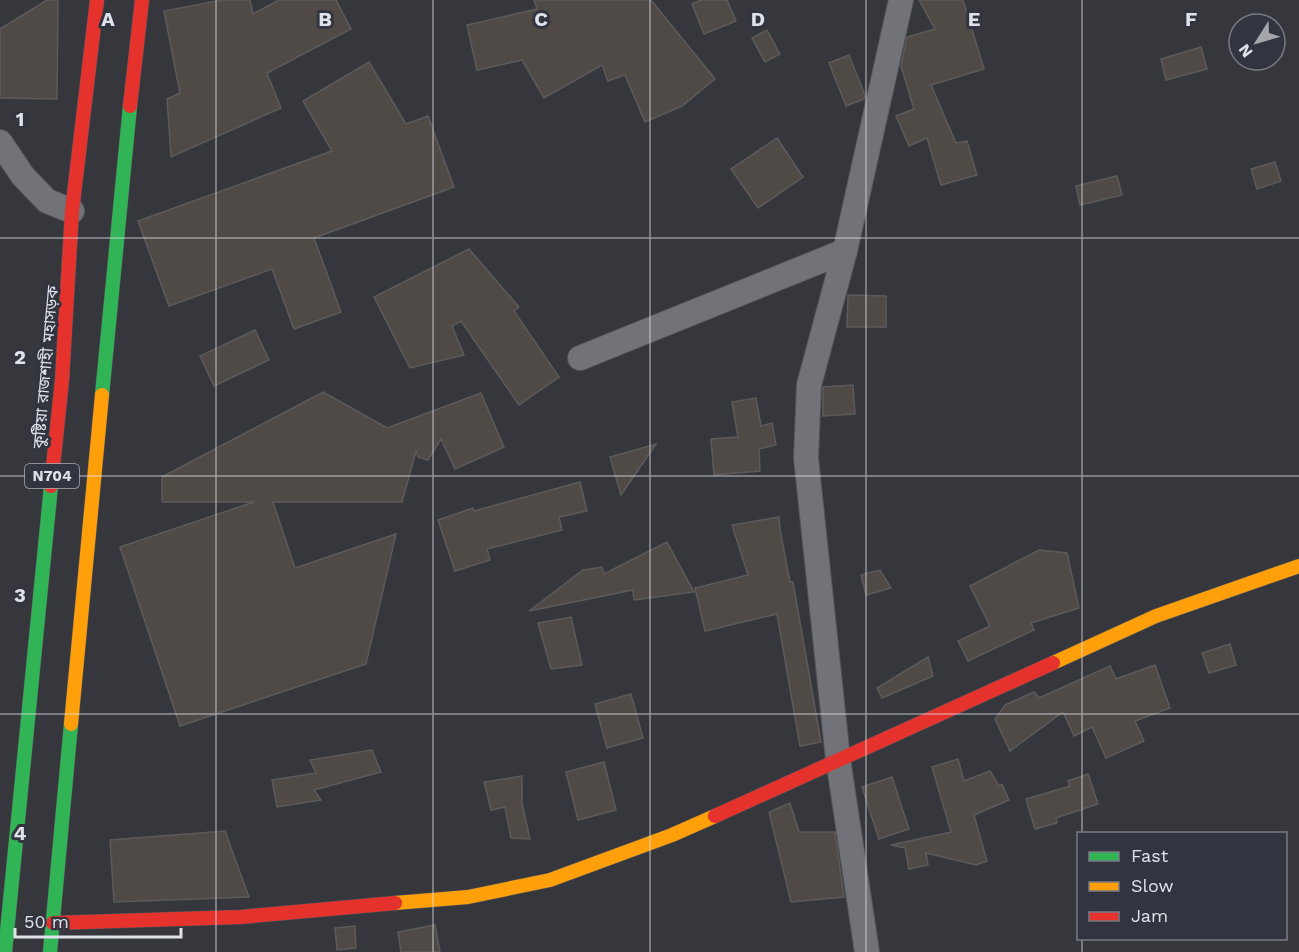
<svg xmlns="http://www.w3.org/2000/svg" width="1299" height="952" font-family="'Work Sans','Noto Sans Bengali',sans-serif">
  <rect width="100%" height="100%" fill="#36373c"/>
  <!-- building -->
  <g fill="#504a46" stroke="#5c5b5b" stroke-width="1.5">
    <polygon points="47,0 58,0 57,99 0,98 0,29"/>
    <polygon points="223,0 250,0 253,14 279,0 336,0 351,29 267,73 281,108 171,157 167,99 180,93 164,11"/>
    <polygon points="534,0 651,0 715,79 682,106 645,122 625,75 608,81 602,65 544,98 522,60 477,70 467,25 537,9"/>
    <polygon points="701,0 727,0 736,21 704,34 692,4"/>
    <polygon points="919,0 963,0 984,69 931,85 956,143 967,141 977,175 941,185 927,138 909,146 896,116 914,109 901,66 907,37 935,29"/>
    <polygon points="767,30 780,54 765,62 752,38"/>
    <polygon points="1201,47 1207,69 1166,80 1161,59"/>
    <polygon points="849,55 865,95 864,99 846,106 829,63"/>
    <polygon points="369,62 406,124 428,116 454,187 314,238 341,312 294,329 272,269 169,306 138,221 332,151 303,101"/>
    <polygon points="777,138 803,177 758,208 731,169"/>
    <polygon points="1275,162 1281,181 1257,189 1251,169"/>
    <polygon points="1117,176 1122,195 1080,205 1076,186"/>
    <polygon points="469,249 519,307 514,311 559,377 519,405 461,321 452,326 464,355 410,368 374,297"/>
    <polygon points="848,295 886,296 886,327 847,327"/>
    <polygon points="255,330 269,360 214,386 200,356"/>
    <polygon points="853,385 855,414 823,416 823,387"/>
    <polygon points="323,392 387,428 481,393 504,447 455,469 441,439 428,460 418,457 416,451 402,502 273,502 295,568 396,534 366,664 180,726 120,547 254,502 162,502 162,477"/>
    <polygon points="756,398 761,426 772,423 776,445 759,449 760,471 714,475 711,439 738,437 732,402"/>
    <polygon points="656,444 621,495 610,457"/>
    <polygon points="580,482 587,511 559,517 562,530 487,549 490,560 455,571 438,520 473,508 474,511"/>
    <polygon points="779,517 780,530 790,582 793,582 821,742 800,746 777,614 705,631 695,588 748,575 732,525"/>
    <polygon points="667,542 694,592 634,600 633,590 529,611 583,570 602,567 604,574"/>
    <polygon points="1039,550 1067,553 1079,608 1031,623 1034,630 968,661 958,641 990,626 970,586"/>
    <polygon points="880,570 891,588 866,595 861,575"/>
    <polygon points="571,617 582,665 551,669 538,623"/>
    <polygon points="1230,644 1236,665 1209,673 1202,653"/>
    <polygon points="928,657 933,676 882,698 877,688"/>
    <polygon points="1155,665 1170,708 1135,721 1144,741 1106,758 1092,727 1074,736 1063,712 1010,751 995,719 1005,705 1034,692 1039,698 1110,666 1116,679"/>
    <polygon points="631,694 643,738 607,748 595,704"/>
    <polygon points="372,750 381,772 314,790 321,800 277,807 272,780 316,773 310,760"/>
    <polygon points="958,759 964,781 990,771 999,786 1002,784 1009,800 974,815 987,861 976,865 926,853 928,865 909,869 905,848 891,845 951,832 932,767"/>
    <polygon points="604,762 616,810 578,820 566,772"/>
    <polygon points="1088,774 1098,804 1056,818 1057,823 1035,829 1026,799 1070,786 1068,781"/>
    <polygon points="522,776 522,803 530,839 511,838 505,807 491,810 484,782"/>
    <polygon points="892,777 909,829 879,839 862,787"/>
    <polygon points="790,803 799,832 835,832 844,897 791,902 769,812"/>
    <polygon points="225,831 249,897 114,902 110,840"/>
    <polygon points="435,925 440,952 401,952 398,932"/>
    <polygon points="355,926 356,948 337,950 335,928"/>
  </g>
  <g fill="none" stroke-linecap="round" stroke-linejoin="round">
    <defs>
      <g id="street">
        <polyline points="0,142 23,176 47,201 72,211"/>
        <polyline points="580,358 845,251"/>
        <polyline points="867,952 838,759 806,458 809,385 845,251 901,0"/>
      </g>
      <g id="fast">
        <polyline points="102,395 130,106"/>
        <polyline points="5,952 51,486"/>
        <polyline points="50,952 71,724"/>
      </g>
      <g id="slow">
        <polyline points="1053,663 1156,616 1299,566"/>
        <polyline points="71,724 102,395"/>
        <polyline points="395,903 468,897 550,880 672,835 715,816"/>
      </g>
      <g id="jam">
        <polyline points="130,106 142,0"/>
        <polyline points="51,486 62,380 72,211 97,0"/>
        <polyline points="715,816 1053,663"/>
        <polyline points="53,923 241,917 395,903"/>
      </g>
    </defs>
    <!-- street casing -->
    <use href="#street" stroke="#55565b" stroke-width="26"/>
    <!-- fast casing -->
    <use href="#fast" stroke="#55565b" stroke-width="15"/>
    <!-- slow casing -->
    <use href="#slow" stroke="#55565b" stroke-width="15"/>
    <!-- jam casing -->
    <use href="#jam" stroke="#55565b" stroke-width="15"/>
    <!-- street -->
    <use href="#street" stroke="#727378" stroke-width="24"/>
    <!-- fast -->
    <use href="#fast" stroke="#30b455" stroke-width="14"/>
    <!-- slow -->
    <use href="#slow" stroke="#ff9f0a" stroke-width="14"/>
    <!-- jam -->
    <use href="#jam" stroke="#e5322d" stroke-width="14"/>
  </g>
  <!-- grid -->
  <path fill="none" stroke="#e0e2e9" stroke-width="1.5" stroke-opacity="0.55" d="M216,0V952M433,0V952M650,0V952M866,0V952M1082,0V834M0,238H1299M0,476H1299M0,714H1299M1082,938V952"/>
  <g text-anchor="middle" stroke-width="6" stroke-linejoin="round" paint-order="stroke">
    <!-- shield labels -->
    <rect fill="#323540" stroke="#acaeb6" stroke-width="1.5" x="25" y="464" width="54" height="24" rx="4.5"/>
    <g font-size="15" font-weight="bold" fill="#e0e2e9">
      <text x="52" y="481">N704</text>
    </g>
    <!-- street labels -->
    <g font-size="16" fill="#e0e2e9" stroke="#323540">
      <text transform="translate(45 367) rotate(-85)" y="6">কুষ্টিয়া রাজশাহী মহাসড়ক</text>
    </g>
  </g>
  <g font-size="20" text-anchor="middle" font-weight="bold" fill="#e0e2e9" stroke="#323540" stroke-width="6" stroke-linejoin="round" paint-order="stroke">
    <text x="108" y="26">A</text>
    <text x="325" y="26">B</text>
    <text x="541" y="26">C</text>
    <text x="758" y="26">D</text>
    <text x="974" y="26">E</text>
    <text x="1191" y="26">F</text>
    <text x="20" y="126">1</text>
    <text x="20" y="364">2</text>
    <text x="20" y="602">3</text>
    <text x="20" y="840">4</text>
  </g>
  <!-- legend -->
  <rect x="1077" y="832" width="210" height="108" fill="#323540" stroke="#787a84" stroke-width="1.5"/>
  <rect x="1089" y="852" width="30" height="9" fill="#30b455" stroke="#787a84" stroke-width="1.5"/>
  <text x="1131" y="862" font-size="18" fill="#e0e2e9">Fast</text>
  <rect x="1089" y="882" width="30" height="9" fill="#ff9f0a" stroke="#787a84" stroke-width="1.5"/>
  <text x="1131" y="892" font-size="18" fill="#e0e2e9">Slow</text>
  <rect x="1089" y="912" width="30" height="9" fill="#e5322d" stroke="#787a84" stroke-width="1.5"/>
  <text x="1131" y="922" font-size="18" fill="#e0e2e9">Jam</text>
  <!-- north arrow -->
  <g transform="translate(1257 42) rotate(233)"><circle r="28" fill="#323540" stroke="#787a84" stroke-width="1.5"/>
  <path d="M0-4.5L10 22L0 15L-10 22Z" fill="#a4a6ac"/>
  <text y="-9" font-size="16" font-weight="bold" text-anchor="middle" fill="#e0e2e9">N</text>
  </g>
  <!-- scale -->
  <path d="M15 928v9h166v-9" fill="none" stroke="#e0e2e9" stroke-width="3"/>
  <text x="24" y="928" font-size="18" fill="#e0e2e9" stroke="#323540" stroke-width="4.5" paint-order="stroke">50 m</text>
</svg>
